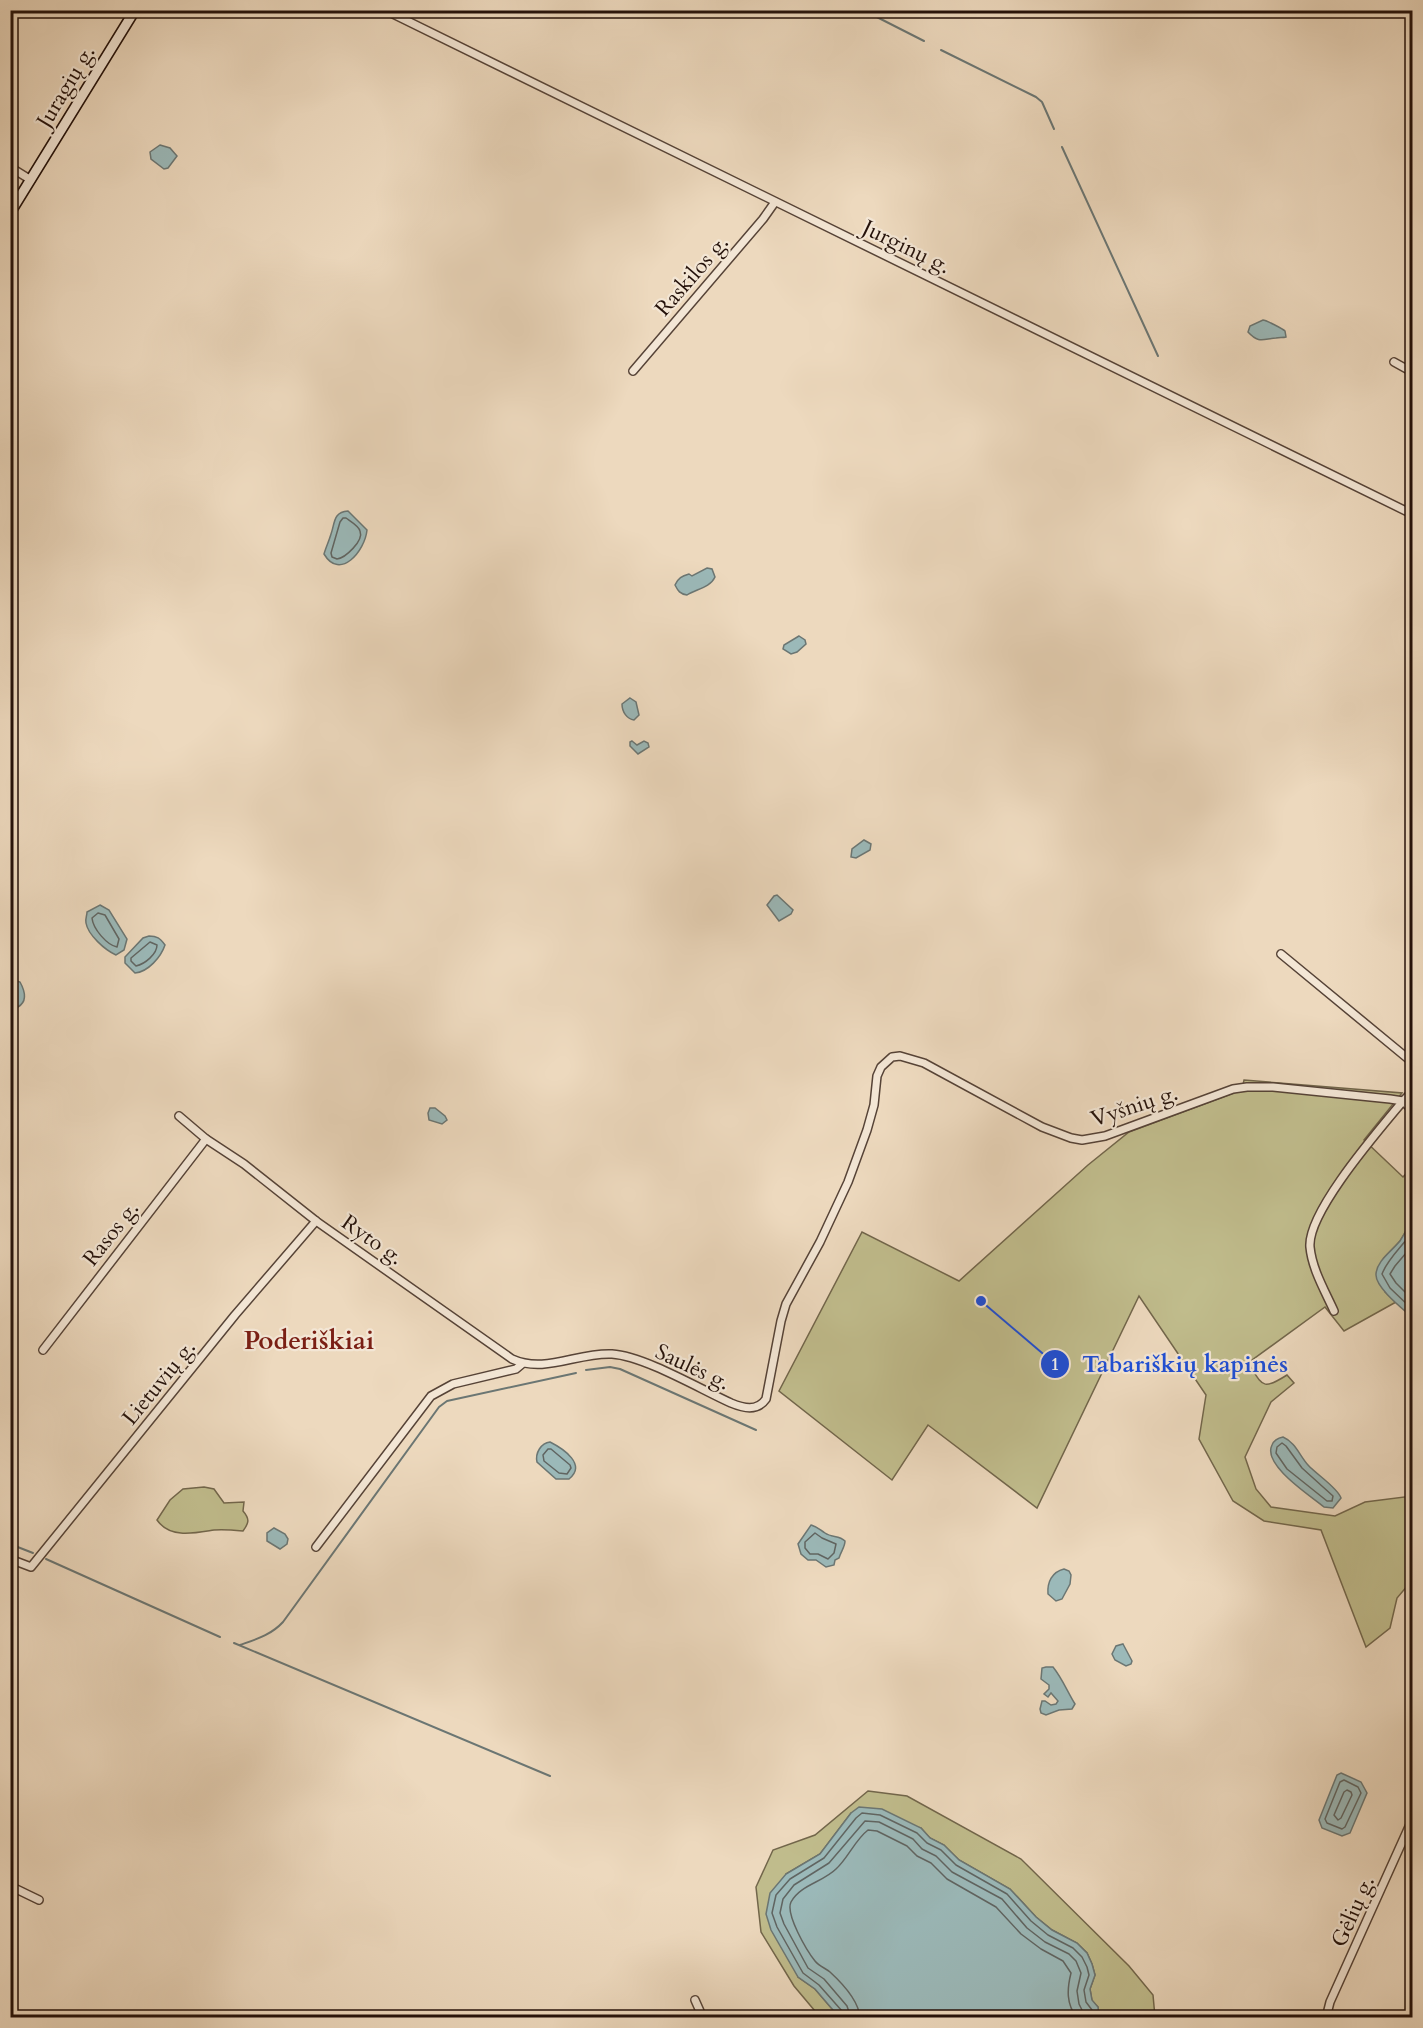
<svg xmlns="http://www.w3.org/2000/svg" width="1423" height="2028" font-family="Cardo,serif">
  <rect width="100%" height="100%" fill="#edd9be"/>
  <filter id="stains"><feTurbulence type="fractalNoise" baseFrequency=".00333" numOctaves="4"/><feColorMatrix values="0 0 0 0 .2 0 0 0 0 .09 0 0 0 0 .02 0 0 0 .5 -.17"/></filter>
  <radialGradient id="worn" r=".72"><stop offset=".6" stop-color="#630" stop-opacity="0"/><stop offset="1" stop-color="#630" stop-opacity=".3"/></radialGradient>
  <!-- green -->
  <g fill="#c0bc8c" stroke="#72664b" stroke-width="1.5">
    <path d="M1244,1080L1402,1093L1364,1140L1403,1177L1412,1167V1221L1400,1241L1384,1258L1385,1292L1396,1302L1344,1331L1325,1307L1248,1363C1263,1386 1262,1391 1287,1375L1294,1383L1271,1402L1245,1457L1256,1489L1271,1507L1335,1516L1365,1502L1412,1496V1585H1408L1397,1598L1390,1628L1366,1647L1321,1530L1264,1521L1233,1501L1199,1439L1206,1395L1139,1296L1037,1508L928,1425L892,1480L779,1391L862,1232L959,1281L1088,1165L1129,1132L1242,1090Z"/>
    <path d="M204,1487L214,1489L224,1503L244,1502L243,1511C250,1519 249,1523 243,1531C233,1530 223,1529 214,1530C195,1533 170,1539 157,1520L170,1500L183,1489Z"/>
    <polygon points="868,1791 907,1796 1021,1859 1129,1966 1153,1995 1155,2017 1099,2017 1098,2007 1092,2001 1090,1989 1095,1975 1092,1964 1087,1953 1077,1943 1052,1930 1036,1917 1010,1889 959,1860 944,1845 930,1838 921,1828 851,1813 820,1854 786,1874 798,1977 815,1989 839,2017 820,2017 794,1986 761,1932 756,1887 773,1850 815,1835"/>
  </g>
  <!-- water -->
  <g fill="#9bb9b9" stroke="#6b7673" stroke-width="1.5">
    <polygon points="160,145 170,148 177,156 168,168 164,169 151,159 150,152"/>
    <path d="M1263,320C1266,320 1283,329 1285,331L1286,337C1283,338 1279,337 1276,338C1263,339 1259,344 1248,332L1250,326Z"/>
    <path d="M348,511L367,530C365,551 340,581 324,554C326,547 329,541 331,534C335,523 333,512 348,511Z"/>
    <path d="M707,568L712,569L715,577C710,588 696,589 687,595C680,594 678,591 675,585C678,578 682,576 689,574L692,576Z"/>
    <polygon points="799,636 805,640 806,644 797,652 791,654 783,649 784,645"/>
    <path d="M630,698L636,702L639,715L634,720C627,719 622,712 622,704Z"/>
    <polygon points="632,741 637,745 644,741 648,743 649,747 638,754 630,746 630,742"/>
    <polygon points="864,840 871,844 870,850 856,858 851,857 852,849"/>
    <polygon points="777,895 793,910 791,914 779,921 767,905 774,896"/>
    <path d="M100,905L109,910L127,939L124,950L116,955C105,950 88,935 86,923C85,919 87,916 87,912Z"/>
    <path d="M149,936C157,936 160,938 165,945C161,957 148,972 135,973L125,963V957L143,938Z"/>
    <path d="M17,981L20,982C25,991 28,1001 18,1007L10,1000L11,987Z"/>
    <polygon points="430,1108 435,1108 445,1116 447,1120 442,1124 429,1120 428,1113"/>
    <path d="M1412,1221V1317C1403,1309 1376,1288 1376,1275C1376,1261 1392,1251 1400,1241C1404,1235 1408,1227 1412,1221Z"/>
    <path d="M1283,1437C1295,1442 1300,1456 1308,1465C1316,1474 1338,1488 1341,1498L1333,1508L1324,1507C1311,1496 1262,1465 1272,1445C1274,1440 1278,1438 1283,1437Z"/>
    <path d="M550,1442C564,1449 587,1465 569,1479H556L537,1462C535,1453 541,1443 550,1442Z"/>
    <path d="M811,1525C818,1527 819,1529 825,1533C832,1538 839,1535 845,1541C845,1547 841,1551 839,1558L835,1560L834,1565L826,1567L816,1560H808L801,1554L798,1544Z"/>
    <polygon points="274,1528 285,1534 288,1539 287,1544 280,1549 267,1541 267,1533"/>
    <path d="M1064,1569L1069,1571L1071,1575L1070,1584L1062,1599L1056,1601L1048,1594C1047,1582 1052,1572 1064,1569Z"/>
    <polygon points="1123,1644 1132,1661 1131,1664 1126,1666 1115,1660 1112,1654 1116,1646"/>
    <path d="M1046,1667H1053C1062,1678 1067,1691 1075,1704L1072,1709L1059,1710L1046,1715L1041,1713L1040,1709L1042,1701H1045L1051,1705L1056,1704L1058,1701L1051,1693L1048,1697L1044,1694L1049,1689V1685L1041,1679L1042,1668Z"/>
    <polygon points="1341,1773 1361,1782 1367,1793 1350,1833 1342,1836 1322,1828 1319,1820 1337,1775"/>
    <polygon points="859,1807 882,1809 921,1828 930,1838 944,1845 959,1860 1010,1889 1036,1917 1052,1930 1077,1943 1087,1953 1092,1964 1095,1975 1090,1989 1092,2000 1098,2007 1099,2017 839,2017 815,1989 798,1977 771,1930 766,1914 770,1893 786,1874 820,1854 851,1813"/>
  </g>
  <g fill="none" stroke-linecap="round" stroke-linejoin="round">
    <!-- shore -->
    <g stroke="#606562" stroke-width="1.5">
      <path d="M343,518H346C350,521 359,526 360,531C364,541 345,558 337,559L332,557L331,553L340,522Z"/>
      <path d="M98,913L105,915L119,939L117,947C107,945 93,929 92,918Z"/>
      <path d="M150,942L157,945C157,954 145,964 136,966L131,961V958Z"/>
      <path d="M1412,1232C1403,1246 1388,1258 1382,1274L1390,1288L1412,1309"/>
      <polyline points="1412,1246 1395,1266 1390,1274 1396,1283 1412,1299"/>
      <polygon points="1282,1443 1286,1446 1302,1468 1333,1496 1332,1501 1327,1501 1287,1469 1276,1453 1277,1447"/>
      <polygon points="551,1449 570,1465 571,1468 567,1474 559,1473 544,1461 543,1455 548,1449"/>
      <polygon points="815,1533 822,1538 836,1544 834,1553 828,1559 818,1554 810,1554 805,1548 805,1542"/>
      <polygon points="1344,1780 1358,1787 1361,1793 1345,1827 1342,1829 1327,1823 1325,1819 1340,1782"/>
      <polygon points="1347,1790 1351,1792 1352,1795 1341,1818 1338,1820 1334,1815 1344,1792"/>
      <polyline points="843,2018 842,2011 819,1985 803,1973 777,1927 772,1913 776,1895 790,1879 824,1858 856,1818 862,1813 880,1815 917,1833 927,1843 941,1850 956,1865 1007,1894 1031,1921 1048,1935 1073,1948 1082,1957 1087,1967 1089,1975 1084,1990 1086,2002 1092,2010 1093,2018"/>
      <polyline points="851,2018 847,2006 824,1979 808,1968 784,1924 780,1913 783,1899 794,1885 829,1863 865,1821 879,1822 913,1839 922,1849 936,1856 952,1872 1002,1899 1027,1928 1045,1942 1069,1954 1076,1961 1081,1973 1077,1991 1079,2004 1086,2018"/>
      <path d="M860,2018C859,2001 842,1983 830,1972C825,1968 819,1966 815,1961C807,1951 785,1914 791,1902C800,1885 823,1882 836,1869C848,1858 855,1840 868,1830L877,1831L907,1846L917,1856L931,1863L947,1879L996,1907L1021,1934L1041,1949L1063,1961L1071,1973C1067,1989 1066,2004 1077,2018"/>
    </g>
    <!-- stream -->
    <g stroke="#6b7673" stroke-width="2">
      <polyline points="863,10 924,41"/>
      <polyline points="941,50 1036,97 1042,102 1054,129"/>
      <polyline points="1062,147 1158,356"/>
      <polyline points="586,1370 610,1367 620,1369 756,1430"/>
      <polyline points="10,1544 33,1553"/>
      <polyline points="46,1559 220,1637"/>
      <polyline points="234,1643 550,1776"/>
      <path d="M240,1645C257,1639 271,1635 283,1622L439,1407L447,1401L576,1373"/>
    </g>
    <defs>
      <g id="minor">
        <polyline points="385,10 1412,514"/>
        <polyline points="10,167 31,180"/>
        <polyline points="1394,362 1412,372"/>
        <polyline points="633,371 763,219 775,202"/>
        <polyline points="1281,954 1412,1062"/>
        <path d="M179,1116L206,1139L244,1164L316,1221L512,1359C545,1374 578,1352 612,1354C644,1356 700,1389 731,1403C743,1408 757,1412 766,1399L781,1321L786,1304L820,1242L848,1182L867,1130L874,1105L877,1076L881,1067L892,1057L900,1056L924,1063L1042,1127L1071,1138L1082,1140L1105,1136L1233,1089L1247,1087H1273L1390,1099L1403,1101L1412,1110"/>
        <path d="M1334,1311C1325,1291 1312,1269 1310,1247C1307,1212 1380,1129 1403,1101L1412,1092"/>
        <polyline points="43,1350 206,1139"/>
        <polyline points="316,1547 431,1396 453,1384 516,1369 522,1364"/>
        <polyline points="10,1559 31,1567 235,1315 316,1221"/>
        <polyline points="10,1886 39,1900"/>
        <polyline points="695,2000 703,2018"/>
        <polyline points="598,2015 599,2018"/>
        <polyline points="1326,2018 1330,2002 1412,1820"/>
      </g>
      <polyline id="secondary" points="10,213 135,10"/>
    </defs>
    <!-- minor casing -->
    <use href="#minor" stroke="#564337" stroke-width="10"/>
    <!-- secondary casing -->
    <use href="#secondary" stroke="#24110a" stroke-width="12"/>
    <!-- minor -->
    <use href="#minor" stroke="#f3e6d5" stroke-width="7"/>
    <!-- secondary -->
    <use href="#secondary" stroke="#f3e6d5" stroke-width="9"/>
  </g>
  <g text-anchor="middle" stroke-width="4.5" stroke-linejoin="round" paint-order="stroke">
    <!-- street labels -->
    <g font-size="22" fill="#24110a" stroke="#f3e6d5">
      <text transform="translate(65 86) rotate(-59)" y="8">Juragių g.</text>
      <text transform="translate(907 246) rotate(26)" y="8">Jurginų g.</text>
      <text transform="translate(691 275) rotate(-49)" y="8">Raskilos g.</text>
      <text transform="translate(1134 1105) rotate(-18)" y="8">Vyšnių g.</text>
      <text transform="translate(110 1233) rotate(-52)" y="8">Rasos g.</text>
      <text transform="translate(373 1239) rotate(35)" y="8">Ryto g.</text>
      <text transform="translate(693 1366) rotate(25)" y="8">Saulės g.</text>
      <text transform="translate(158 1382) rotate(-51)" y="8">Lietuvių g.</text>
      <text transform="translate(1352 1911) rotate(-66)" y="8">Gėlių g.</text>
    </g>
    <!-- quarter labels -->
    <g font-size="26" font-weight="bold" fill="#7a1f14" stroke="#f3e6d5">
      <text x="309" y="1349">Poderiškiai</text>
    </g>
  </g>
  <!-- callouts -->
  <path fill="none" stroke="#1d4ed8" stroke-width="2" d="M981 1301L1055 1364"/>
  <g fill="#1d4ed8" stroke="#f3e6d5" stroke-width="2">
    <circle cx="981" cy="1301" r="6"/>
    <circle cx="1055" cy="1364" r="15"/>
  </g>
  <g font-size="18" text-anchor="middle" font-weight="bold" fill="#fff">
    <text x="1055" y="1370">1</text>
  </g>
  <g font-size="24" text-anchor="middle" font-weight="bold" fill="#1d4ed8" stroke="#f3e6d5" stroke-width="4.5" stroke-linejoin="round" paint-order="stroke">
    <text x="1185" y="1372">Tabariškių kapinės</text>
  </g>
  <!-- margin -->
  <rect width="1423" height="2028" fill="none" stroke="#edd9be" stroke-width="36"/>
  <rect x="12" y="12" width="1399" height="2004" fill="none" stroke="#24110a" stroke-width="3"/>
  <rect x="18" y="18" width="1387" height="1992" fill="none" stroke="#24110a" stroke-width="1.5"/>
  <rect width="100%" height="100%" filter="url(#stains)"/>
  <rect width="100%" height="100%" fill="url(#worn)"/>
</svg>
